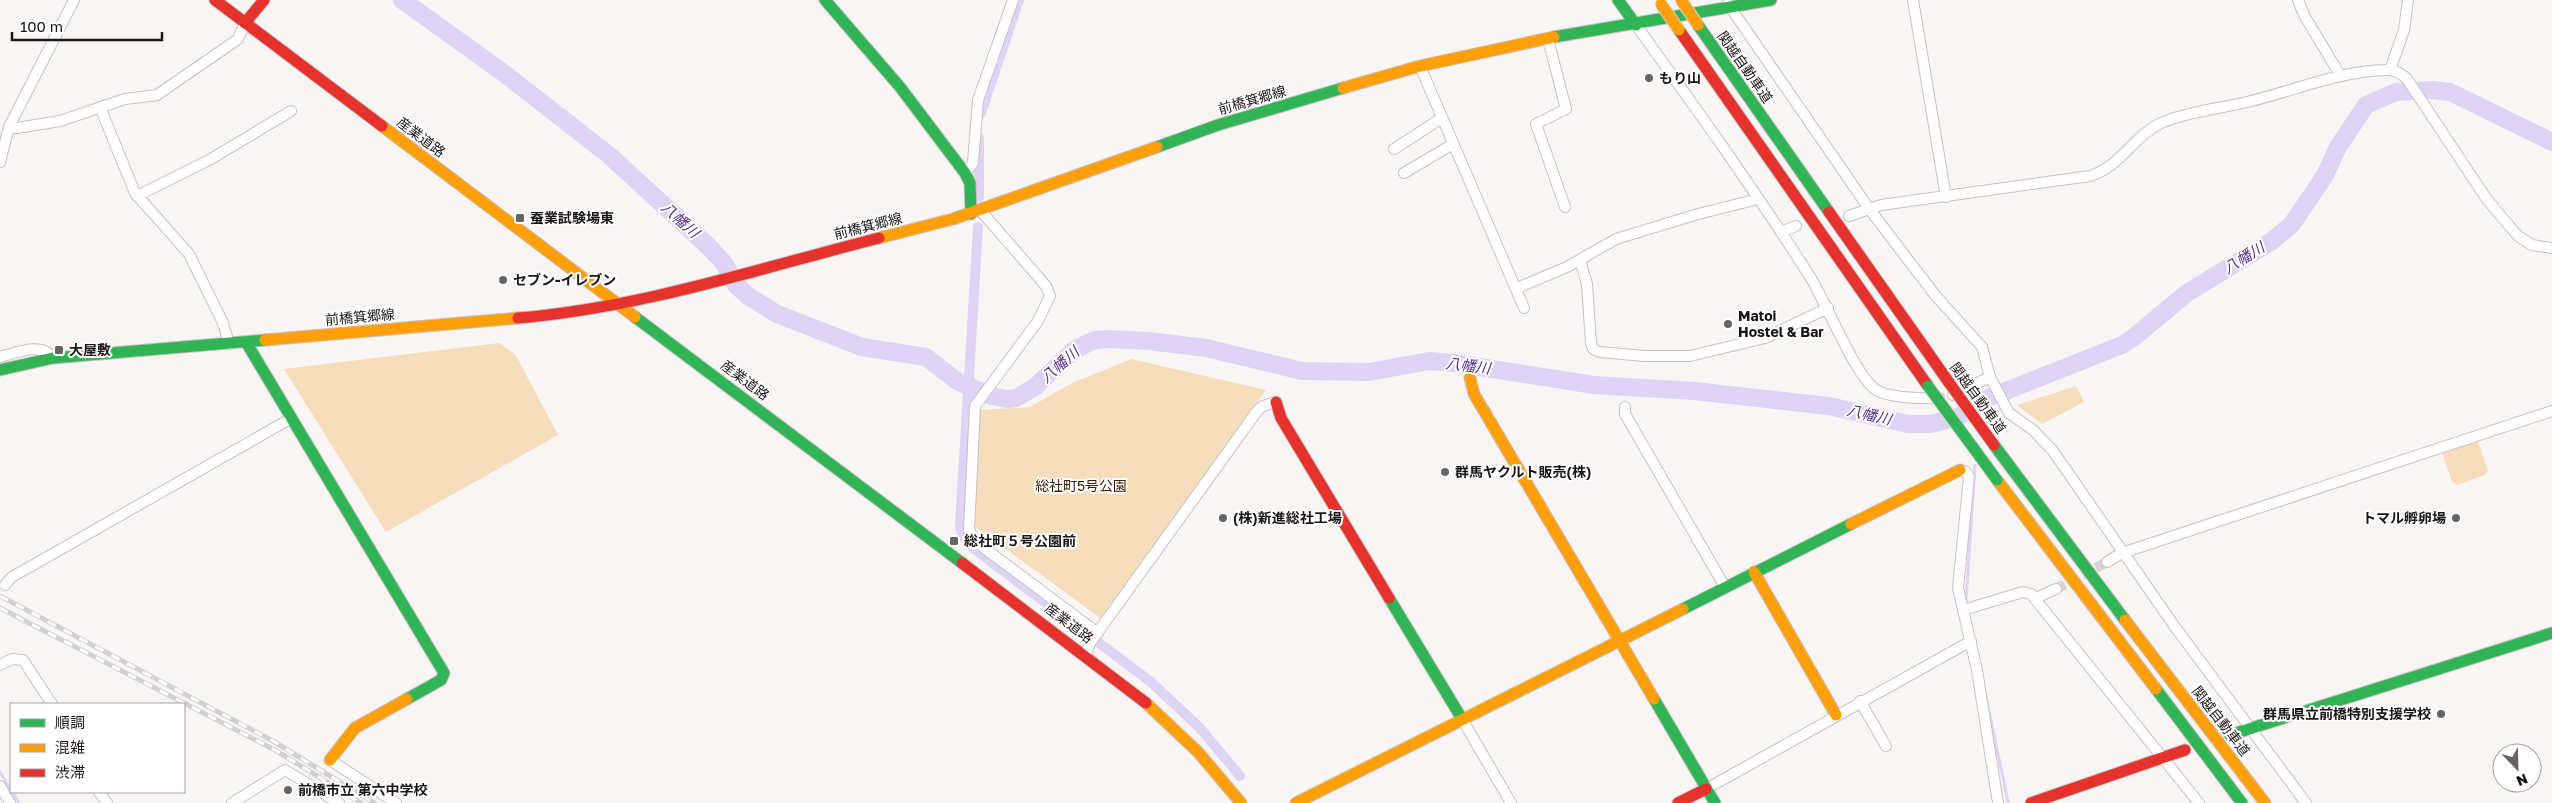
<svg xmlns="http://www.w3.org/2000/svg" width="2552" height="803" font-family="'Golos Text','Noto Sans JP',sans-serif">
  <rect width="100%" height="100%" fill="#faf5f5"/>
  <!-- green -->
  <g fill="#f6ddbc">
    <polygon points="499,343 515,354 558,435 386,532 284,369"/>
    <polygon points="1131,359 1266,390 1103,620 973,525 978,410 1030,407 1070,384"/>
    <polygon points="2076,386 2084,402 2042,424 2017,405"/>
    <polygon points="2478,441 2488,471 2485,475 2457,485 2452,481 2442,453"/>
  </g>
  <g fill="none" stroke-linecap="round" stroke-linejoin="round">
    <!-- stream -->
    <g stroke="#dfd3f6" stroke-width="3">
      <polyline points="1966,601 1975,465"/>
      <polyline points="1986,697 2008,802"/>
      <polyline points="0,772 11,790"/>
      <polyline points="12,792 19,803"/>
    </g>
    <!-- canal -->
    <g stroke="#dfd3f6" stroke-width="10">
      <polyline points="981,113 1019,0"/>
      <polyline points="979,138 979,197"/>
      <polyline points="978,227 960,525 962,535 973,548 1151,682 1199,727 1240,776"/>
    </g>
    <!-- river -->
    <polyline stroke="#dfd3f6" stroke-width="18" points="402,0 505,74 610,156 707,245 724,263 736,285 748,296 777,314 862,347 926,357 957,381 991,396 1007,399 1016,398 1035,387 1073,351 1084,345 1095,340 1109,339 1149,341 1206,348 1302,371 1369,372 1429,361 1454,363 1594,385 1694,391 1829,406 1908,424 1931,424 1958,417 1988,398 2122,345 2133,338 2187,293 2272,241 2292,224 2324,177 2338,147 2366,105 2396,92 2433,90 2450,92 2552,142"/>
    <!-- street-tunnel -->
    <polyline stroke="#d9d3d4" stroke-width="10" stroke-dasharray="10 5" stroke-linecap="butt" points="2056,589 2107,562"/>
    <defs>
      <g id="street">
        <polyline points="1913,0 1946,197"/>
        <polyline points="2298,0 2304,15 2340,75"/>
        <polyline points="1728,4 1870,210 1935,295 1982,347 1990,377 2009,413 2033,430 2053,451 2175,627 2306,803"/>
        <path d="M1636,25C1695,107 1754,189 1809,275C1825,300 1855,375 1875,389C1887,398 1924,399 1939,398"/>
        <polyline points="1548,39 1566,109 1536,124 1565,207"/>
        <polyline points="1420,66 1524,308"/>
        <polyline points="2390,70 2404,30 2408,0"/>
        <polyline points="100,107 135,193 189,254 223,323 229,344"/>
        <polyline points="9,127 17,128 60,121 125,99 157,95 238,39 245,23"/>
        <polyline points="1394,149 1442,118"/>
        <polyline points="0,162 9,127 74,0"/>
        <polyline points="965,173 973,163 978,100 1013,0"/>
        <polyline points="1404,173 1453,144"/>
        <polyline points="137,196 211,159 291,111"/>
        <polyline points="981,211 1046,286 1050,296 1038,321 975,406 969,530 976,542 1098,633"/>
        <path d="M1849,216L1881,205L2090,176C2120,167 2132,138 2159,124C2181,113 2222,108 2247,102C2294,91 2338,71 2387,70C2395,70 2402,74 2407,79L2486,198L2510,227L2518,236L2532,245L2552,248"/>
        <polyline points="1781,232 1796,226"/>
        <polyline points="1580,260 1587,284 1591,343 1593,349 1600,352 1644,356 1690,356 1765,338 1828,308"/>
        <polyline points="1517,288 1567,267 1616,239 1698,214 1758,199"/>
        <path d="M0,357C15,353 42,341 53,358"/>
        <polyline points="1953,395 1990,377"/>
        <polyline points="1625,407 1625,414 1725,587"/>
        <polyline points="1960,470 1966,472 1969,477 1958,588 1977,670 1998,803"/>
        <polyline points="2107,562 2122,553 2552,411"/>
        <polyline points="5,585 12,577 290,419"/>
        <polyline points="2036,598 2056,589"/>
        <polyline points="1963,610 2023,592 2031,594 2199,803"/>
        <polyline points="1086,655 1090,643 1258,410 1263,406 1276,402"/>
        <polyline points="0,665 12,659 23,660 52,704"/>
        <polyline points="1860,701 1886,746"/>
        <polyline points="1462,719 1511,803"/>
        <polyline points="330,760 396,803"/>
        <polyline points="0,786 10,803"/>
        <polyline points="1706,789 1971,641"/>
        <polyline points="99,792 107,803"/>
        <polyline points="232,803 285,770 339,803"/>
      </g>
      <g id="fast">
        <polyline points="825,0 900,87 965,173 970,183 971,214"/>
        <polyline points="1618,0 1636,25"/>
        <polyline points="1698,25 1829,212"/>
        <polyline points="1554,37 1771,0"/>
        <polyline points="1157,147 1218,125 1343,88"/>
        <polyline points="635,317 962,563"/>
        <polyline points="246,342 444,673 441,680 407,699"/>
        <polyline points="0,370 53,358 265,340"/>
        <polyline points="1994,445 2125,620"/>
        <polyline points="1389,598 1462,719"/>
        <polyline points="1683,609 1851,524"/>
        <polyline points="2156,689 2242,803"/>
        <polyline points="1654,699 1715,803"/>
        <polyline points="2230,735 2552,633"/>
      </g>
      <g id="slow">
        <polyline points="1343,88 1420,66 1554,37"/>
        <polyline points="382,126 635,317"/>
        <polyline points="879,238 953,219 1157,147"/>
        <polyline points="265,340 518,318"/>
        <polyline points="1470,378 1474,394 1654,699"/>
        <polyline points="1997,480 2156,689"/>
        <polyline points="1851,524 1960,470"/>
        <polyline points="1754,572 1836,715"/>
        <polyline points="2125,620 2265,803"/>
        <polyline points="1146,703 1198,752 1241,803"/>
        <polyline points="330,760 355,728 407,699"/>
        <polyline points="1296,803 1683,609"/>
      </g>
      <g id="jam">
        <polyline points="215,0 382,126"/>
        <polyline points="245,23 264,0"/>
        <polyline points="1679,30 1928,386"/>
        <polyline points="1829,212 1950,384"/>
        <path d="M518,318C640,308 761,268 879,238"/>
        <polyline points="1276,402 1281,418 1389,598"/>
        <polyline points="962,563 1146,703"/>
        <polyline points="1678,803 1706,789"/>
        <polyline points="2031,803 2185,750"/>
      </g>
    </defs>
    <!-- street casing -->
    <use href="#street" stroke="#c8c1c2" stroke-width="12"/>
    <!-- fast casing -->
    <use href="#fast" stroke="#c8c1c2" stroke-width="13"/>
    <!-- slow casing -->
    <use href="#slow" stroke="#c8c1c2" stroke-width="13"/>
    <!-- jam casing -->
    <use href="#jam" stroke="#c8c1c2" stroke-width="13"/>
    <!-- street -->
    <use href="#street" stroke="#fefefe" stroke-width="10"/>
    <!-- fast -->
    <use href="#fast" stroke="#30b455" stroke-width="11"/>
    <!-- slow -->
    <use href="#slow" stroke="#ff9f0a" stroke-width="11"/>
    <!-- jam -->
    <use href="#jam" stroke="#e5322d" stroke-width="11"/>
    <defs>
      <g id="rail">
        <polyline points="0,596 273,741 374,803"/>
        <polyline points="0,608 275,750 361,803"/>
      </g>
    </defs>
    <!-- rail casing -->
    <use href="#rail" stroke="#d2d0d0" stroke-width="5"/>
    <!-- rail -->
    <use href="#rail" stroke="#fff" stroke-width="3" stroke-dasharray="9" stroke-linecap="butt"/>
    <defs>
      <polyline id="fast-bridge" points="1928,386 1997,480"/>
      <g id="slow-bridge">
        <polyline points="1681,0 1698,25"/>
        <polyline points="1661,4 1679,30"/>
      </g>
      <polyline id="jam-bridge" points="1950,384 1994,445"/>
    </defs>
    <!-- fast-bridge casing -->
    <use href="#fast-bridge" stroke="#d5d1d1" stroke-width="13" stroke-linecap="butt"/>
    <!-- slow-bridge casing -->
    <use href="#slow-bridge" stroke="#d5d1d1" stroke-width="13" stroke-linecap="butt"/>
    <!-- jam-bridge casing -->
    <use href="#jam-bridge" stroke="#d5d1d1" stroke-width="13" stroke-linecap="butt"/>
    <!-- fast-bridge -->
    <use href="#fast-bridge" stroke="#30b455" stroke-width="11"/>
    <!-- slow-bridge -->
    <use href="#slow-bridge" stroke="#ff9f0a" stroke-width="11"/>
    <!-- jam-bridge -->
    <use href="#jam-bridge" stroke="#e5322d" stroke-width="11"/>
  </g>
  <!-- markers -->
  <g fill="#6a6364" stroke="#fff" stroke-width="2">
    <circle cx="1649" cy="78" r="5"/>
    <rect x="515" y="213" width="10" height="10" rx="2.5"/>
    <circle cx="503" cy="280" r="5"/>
    <circle cx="1728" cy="324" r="5"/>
    <rect x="54" y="345" width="10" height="10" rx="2.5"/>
    <circle cx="1445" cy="472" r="5"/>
    <circle cx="1223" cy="518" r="5"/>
    <circle cx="2456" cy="518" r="5"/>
    <rect x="949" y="536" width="10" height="10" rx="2.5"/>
    <circle cx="2441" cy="714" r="5"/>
    <circle cx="288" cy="790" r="5"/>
  </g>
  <g text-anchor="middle" stroke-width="4" stroke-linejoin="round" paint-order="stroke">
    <!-- street labels -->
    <g font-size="14" fill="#1d1416" stroke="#fff">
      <text transform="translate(1745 67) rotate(55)" y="5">関越自動車道</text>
      <text transform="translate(1252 100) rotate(-16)" y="5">前橋箕郷線</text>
      <text transform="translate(421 137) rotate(37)" y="5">産業道路</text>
      <text transform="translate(868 226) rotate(-14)" y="5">前橋箕郷線</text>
      <text transform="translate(360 317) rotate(-5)" y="5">前橋箕郷線</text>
      <text transform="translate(745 380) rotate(37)" y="5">産業道路</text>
      <text transform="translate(1978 398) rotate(54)" y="5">関越自動車道</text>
      <text transform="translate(1069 623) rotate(37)" y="5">産業道路</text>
      <text transform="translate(2221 721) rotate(52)" y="5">関越自動車道</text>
    </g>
    <!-- poi labels -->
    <g font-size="14" font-weight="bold" fill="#1d1416" stroke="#fff" text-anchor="start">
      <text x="1659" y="83">もり山</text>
      <text x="530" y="223">蚕業試験場東</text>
      <text x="513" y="285">セブン-イレブン</text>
      <text x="1738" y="321">Matoi<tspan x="1738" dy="16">Hostel &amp; Bar</tspan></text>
      <text x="69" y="355">大屋敷</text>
      <text x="1455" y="477">群馬ヤクルト販売(株)</text>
      <text x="1233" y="523">(株)新進総社工場</text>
      <text x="2446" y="523" text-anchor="end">トマル孵卵場</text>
      <text x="964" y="546">総社町５号公園前</text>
      <text x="2431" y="719" text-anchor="end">群馬県立前橋特別支援学校</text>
      <text x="298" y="795">前橋市立 第六中学校</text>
    </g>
    <!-- park labels -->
    <g font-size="14" fill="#3b2500" stroke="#fff">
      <text x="1081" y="491">総社町5号公園</text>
    </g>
    <!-- water labels -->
    <g font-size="15" font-style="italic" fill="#57308e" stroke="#fff">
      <text transform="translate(680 220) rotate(42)" y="5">八幡川</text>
      <text transform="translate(2244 258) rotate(-32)" y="5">八幡川</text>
      <text transform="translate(1060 365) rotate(-41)" y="5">八幡川</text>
      <text transform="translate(1468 366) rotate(7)" y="5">八幡川</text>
      <text transform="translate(1869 415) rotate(13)" y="5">八幡川</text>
    </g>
  </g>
  <!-- legend -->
  <rect x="10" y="703" width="175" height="90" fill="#ffffff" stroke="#a5a1a2"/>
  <rect x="20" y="719" width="25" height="8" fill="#30b455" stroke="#a5a1a2"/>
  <text x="55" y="728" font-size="15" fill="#1d1416">順調</text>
  <rect x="20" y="744" width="25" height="8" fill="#ff9f0a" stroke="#a5a1a2"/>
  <text x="55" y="753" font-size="15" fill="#1d1416">混雑</text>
  <rect x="20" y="769" width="25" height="8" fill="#e5322d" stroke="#a5a1a2"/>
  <text x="55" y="778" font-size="15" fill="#1d1416">渋滞</text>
  <!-- north arrow -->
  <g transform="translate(2517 768) rotate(157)"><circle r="24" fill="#ffffff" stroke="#a5a1a2"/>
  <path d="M0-4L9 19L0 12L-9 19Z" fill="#6a6364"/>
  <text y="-8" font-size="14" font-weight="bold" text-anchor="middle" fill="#1d1416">N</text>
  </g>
  <!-- scale -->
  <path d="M12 32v8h150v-8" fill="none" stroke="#1d1416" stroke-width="2.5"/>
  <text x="20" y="32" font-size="15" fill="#1d1416" stroke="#ffffff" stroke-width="4" paint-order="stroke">100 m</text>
</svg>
